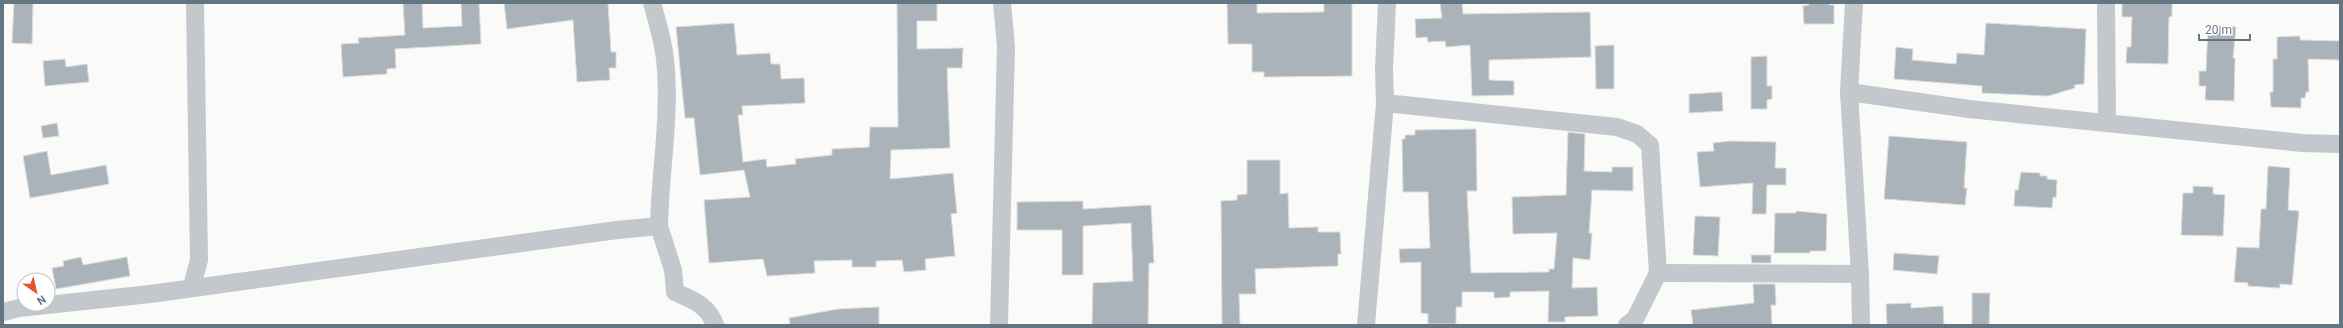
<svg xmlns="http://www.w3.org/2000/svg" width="2343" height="328" font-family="Roboto,sans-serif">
  <rect width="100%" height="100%" fill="#fafaf8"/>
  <!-- building -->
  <g fill="#aab3b9" stroke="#dcdcda">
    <polygon points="14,3 33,3 32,44 12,43"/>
    <polygon points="403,3 422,3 423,28 462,26 461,3 479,3 481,44 395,49 396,68 387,69 387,74 343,77 341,44 359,43 358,38 405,35"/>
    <polygon points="504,3 608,3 611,52 616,52 616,68 609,68 610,80 577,82 573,20 507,29"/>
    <polygon points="897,3 937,3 937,21 917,21 917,49 963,48 962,68 947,68 950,148 891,150 890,179 953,173 957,213 951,214 955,256 925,259 926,270 904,272 902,260 876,261 876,267 852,267 852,260 814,261 815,273 767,276 763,259 709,263 704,200 750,197 744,170 700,175 694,118 685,118 676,27 734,23 737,55 770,53 771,64 780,64 781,79 804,78 805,103 742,106 743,115 738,115 743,162 766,159 767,167 796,164 795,159 832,155 832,149 869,147 870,127 898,127"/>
    <polygon points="1227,3 1257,3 1257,13 1324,12 1324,3 1352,3 1352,76 1264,77 1264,72 1252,72 1252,44 1228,44"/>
    <polygon points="1440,3 1462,3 1463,14 1590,12 1591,57 1489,60 1489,80 1514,81 1514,95 1472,96 1470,45 1446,47 1445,41 1428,42 1427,37 1416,38 1415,19 1442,18"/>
    <polygon points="1809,3 1829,3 1829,5 1834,5 1834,24 1804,24 1803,6 1809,5"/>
    <polygon points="2122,3 2172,3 2172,16 2169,17 2168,64 2126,63 2127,47 2131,47 2132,17 2122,17"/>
    <polygon points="1986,23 2086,29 2084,84 2074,85 2075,88 2048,96 1982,93 1982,86 1894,79 1896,47 1913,49 1912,60 1956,64 1957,53 1984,55"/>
    <polygon points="2208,25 2236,27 2233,58 2235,58 2234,101 2205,100 2206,86 2199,86 2199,71 2206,71"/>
    <polygon points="2300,36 2300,40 2340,41 2340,60 2308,59 2309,92 2306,92 2305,98 2301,98 2301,108 2271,107 2270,92 2273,92 2273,59 2277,59 2277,37"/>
    <polygon points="1614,45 1614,89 1596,89 1595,46"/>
    <polygon points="1767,56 1767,86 1772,86 1772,99 1767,100 1767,109 1751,109 1751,57"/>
    <polygon points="65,59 66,67 87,64 89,82 45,86 43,61"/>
    <polygon points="1722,92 1723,111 1689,113 1689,94"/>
    <polygon points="57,123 59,136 43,138 41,126"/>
    <polygon points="1476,129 1477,191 1467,191 1471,273 1549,272 1549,269 1554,269 1557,233 1513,234 1512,197 1566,195 1568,132 1585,134 1584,171 1612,172 1612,167 1633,167 1633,191 1592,190 1589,233 1592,233 1590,260 1573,258 1572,288 1597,287 1598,316 1565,317 1565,322 1548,322 1549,291 1510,292 1510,297 1494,298 1494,292 1462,292 1462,307 1456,307 1456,324 1428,324 1428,314 1421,313 1421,262 1400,263 1399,249 1430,248 1428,192 1403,192 1402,139 1405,139 1405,135 1415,135 1415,130"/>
    <polygon points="1889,136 1967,142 1964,188 1967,188 1965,205 1884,199"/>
    <polygon points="1730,141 1776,142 1775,168 1786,168 1786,185 1767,185 1766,214 1752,214 1753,183 1700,187 1697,152 1714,151 1713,143"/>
    <polygon points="47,151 51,175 106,165 109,184 30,198 23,156"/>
    <polygon points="1247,160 1280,160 1280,194 1288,193 1289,228 1318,227 1318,232 1340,232 1341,254 1338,254 1338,266 1255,269 1256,294 1239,294 1240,325 1222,325 1221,201 1237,200 1237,195 1247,194"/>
    <polygon points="2268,166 2290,168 2288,210 2299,211 2292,285 2280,284 2280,288 2248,286 2248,283 2234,282 2237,247 2259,248 2261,209 2266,209"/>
    <polygon points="2021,172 2040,173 2040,176 2047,176 2047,179 2057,180 2056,198 2053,197 2052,208 2014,206 2015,190 2018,190"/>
    <polygon points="2193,186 2213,187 2213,194 2225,195 2223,236 2181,235 2183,193 2193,193"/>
    <polygon points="1083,201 1083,209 1151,205 1154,263 1149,263 1148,325 1092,325 1093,283 1133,281 1131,223 1083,226 1083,275 1062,275 1062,230 1017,230 1017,202"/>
    <polygon points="1796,211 1827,214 1826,251 1810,251 1810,253 1774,253 1775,213 1796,213"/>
    <polygon points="1695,216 1720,217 1718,256 1693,255"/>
    <polygon points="1894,253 1939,256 1937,274 1893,270"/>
    <polygon points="1751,255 1771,255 1771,263 1752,263"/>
    <polygon points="81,257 83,265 127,257 130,276 56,289 52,268 64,266 63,261"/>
    <polygon points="1753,284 1775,284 1776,305 1771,305 1772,325 1693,325 1691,310 1754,303"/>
    <polygon points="1972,293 1990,293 1989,325 1972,325"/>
    <polygon points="1911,303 1911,308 1943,306 1944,325 1887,325 1886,304"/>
    <polygon points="879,307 879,325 790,325 789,318 838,309"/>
  </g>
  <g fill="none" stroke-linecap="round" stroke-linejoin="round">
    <!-- minor -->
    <g stroke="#c3c8cc" stroke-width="18">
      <polyline points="1854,3 1849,92 1860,274 1861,325"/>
      <polyline points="2106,3 2107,122"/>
      <polyline points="1849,92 1969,109 2302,143 2340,144"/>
      <polyline points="1385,103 1617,127 1637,134 1650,145 1658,273 1635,319 1627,325"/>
      <path d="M659,226L673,270L675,292C693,300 708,305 715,325"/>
      <polyline points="1658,273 1860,274"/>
      <polyline points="192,286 199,260 195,3"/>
      <path d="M3,312L19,308L150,294L617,230L659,226C660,171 671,115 665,59C663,40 657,21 652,3"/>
      <polyline points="999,325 1006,47 1002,3"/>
      <polyline points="1366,325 1385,103 1384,69 1387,3"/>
    </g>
  </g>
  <!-- border -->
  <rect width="2343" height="328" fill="none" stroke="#657683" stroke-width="8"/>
  <!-- north arrow -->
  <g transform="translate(36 292) rotate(146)"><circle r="19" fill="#ffffff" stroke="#c1c8cd"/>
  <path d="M0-3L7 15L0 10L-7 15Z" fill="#e4572e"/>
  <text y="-6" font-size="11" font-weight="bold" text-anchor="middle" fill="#657683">N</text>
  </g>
  <!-- scale -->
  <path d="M2199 34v6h51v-6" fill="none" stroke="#657683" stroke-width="2"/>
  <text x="2205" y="34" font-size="12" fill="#657683" stroke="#ffffff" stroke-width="3" paint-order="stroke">20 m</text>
</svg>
